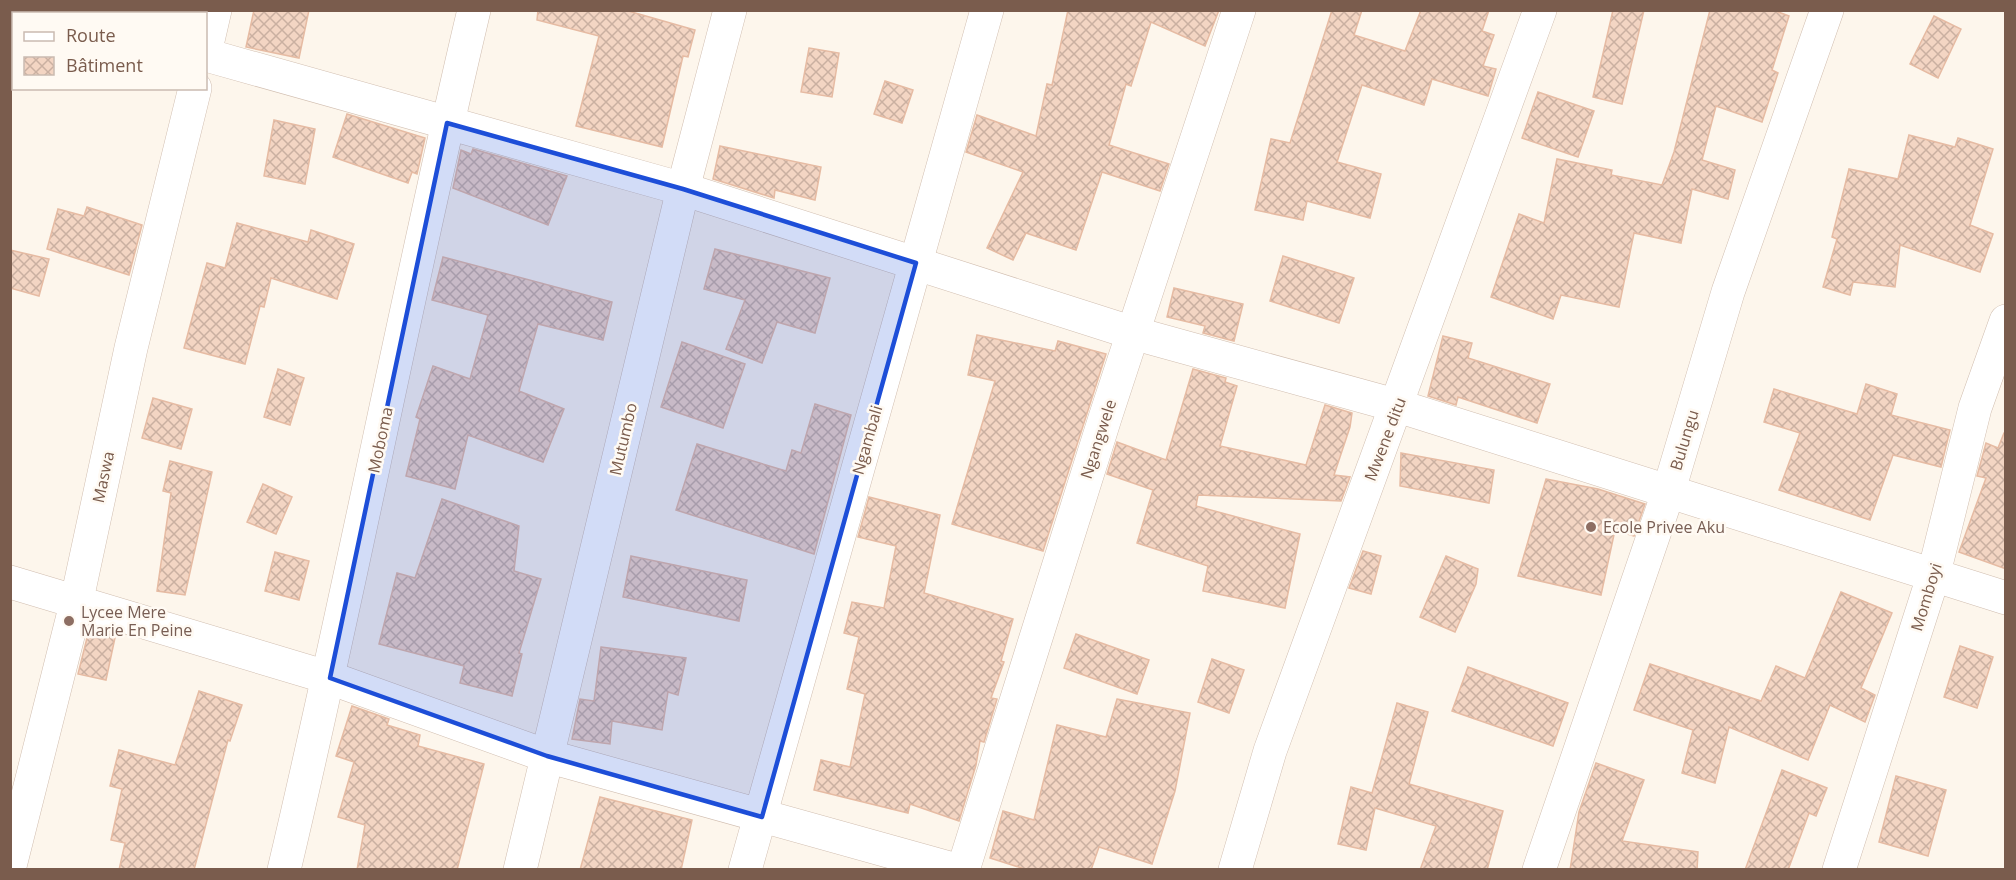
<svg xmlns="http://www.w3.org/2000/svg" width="2016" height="880" font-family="'Open Sans',sans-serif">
  <defs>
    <pattern id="building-cross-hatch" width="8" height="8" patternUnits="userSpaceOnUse" patternTransform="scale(1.5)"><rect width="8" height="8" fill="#f3d5c3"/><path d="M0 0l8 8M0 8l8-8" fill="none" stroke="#cab0a1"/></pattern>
  </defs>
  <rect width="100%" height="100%" fill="#fdf6ec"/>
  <!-- building -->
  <g fill="url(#building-cross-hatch)" stroke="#e6bba3" stroke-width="1.5">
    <polygon points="254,10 309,10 299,58 246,47"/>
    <polygon points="538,10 625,10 695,30 688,57 683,56 662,147 576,126 599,36 537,20"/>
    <polygon points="1068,10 1219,10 1205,46 1151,22 1131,86 1126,84 1109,145 1169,164 1160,191 1102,172 1076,250 1026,233 1013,260 987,248 1023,172 966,152 977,115 1036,136 1047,84 1052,85"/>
    <polygon points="1332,10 1362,10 1354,35 1405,51 1421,10 1489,10 1482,31 1494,35 1483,66 1496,69 1488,96 1432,79 1424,105 1362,85 1337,162 1381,174 1370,218 1307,201 1303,220 1255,210 1271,139 1290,143"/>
    <polygon points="1613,10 1644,10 1622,104 1593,97"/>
    <polygon points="1710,10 1773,10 1789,16 1772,70 1778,73 1762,122 1716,106 1702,160 1735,170 1728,199 1692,189 1681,243 1634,233 1619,307 1561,295 1553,319 1491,297 1519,214 1544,223 1557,159 1612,170 1611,175 1662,185 1674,152"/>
    <polygon points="1934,16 1961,29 1938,78 1910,64"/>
    <polygon points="809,48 839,53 832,97 801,92"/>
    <polygon points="885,81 913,90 902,123 874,114"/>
    <polygon points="1538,92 1594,111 1578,157 1522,138"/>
    <polygon points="347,114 425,138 417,174 412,172 408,183 333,157"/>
    <polygon points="274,120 315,129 305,184 264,176"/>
    <polygon points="1909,135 1955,147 1958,138 1993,149 1970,225 1993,234 1980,272 1900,245 1895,287 1853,282 1850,295 1823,287 1837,239 1832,237 1849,169 1898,179"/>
    <polygon points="720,146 821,167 815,200 775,190 774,198 713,179"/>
    <polygon points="473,149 567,176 548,225 453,188 461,150 471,154"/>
    <polygon points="87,207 142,225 129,275 47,249 58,209 84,216"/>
    <polygon points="237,223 308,242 311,230 354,244 337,299 271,278 264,307 260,306 245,364 184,348 207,263 225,268"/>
    <polygon points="715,249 830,278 815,333 777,322 762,363 726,349 745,300 704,289"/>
    <polygon points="10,250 49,259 39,296 10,288"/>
    <polygon points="1283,256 1354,278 1339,323 1270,301"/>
    <polygon points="443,257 612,302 603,340 538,324 519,391 564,409 543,462 468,435 455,489 406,476 420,419 416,417 433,366 470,379 488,315 432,300"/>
    <polygon points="1174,288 1243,304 1234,341 1203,333 1205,326 1167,317"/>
    <polygon points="977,335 1055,351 1058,341 1106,354 1043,551 952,524 995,381 968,375"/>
    <polygon points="1443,336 1472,343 1468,358 1550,384 1537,423 1458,397 1456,405 1428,396"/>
    <polygon points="682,342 745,364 723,428 661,407"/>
    <polygon points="278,369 304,378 290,425 264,417"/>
    <polygon points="1193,369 1226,378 1225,382 1237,386 1220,446 1306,465 1325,405 1352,413 1350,427 1334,475 1350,477 1341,501 1198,495 1196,506 1300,534 1285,608 1203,591 1208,566 1137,543 1153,490 1107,474 1117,442 1166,460"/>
    <polygon points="1866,384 1897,394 1891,415 1950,430 1941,467 1893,455 1870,520 1779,490 1800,433 1764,422 1774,389 1857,414"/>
    <polygon points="153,398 192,409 181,449 142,438"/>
    <polygon points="815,404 851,415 814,554 676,510 697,444 786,471 792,450 801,453"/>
    <polygon points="2004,433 2006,433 2006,569 1959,552 1986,478 1977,476 1986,443 1998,448"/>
    <polygon points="1401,453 1494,470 1489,503 1400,486"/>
    <polygon points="170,461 212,472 185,595 157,591 171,493 163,491"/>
    <polygon points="1546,479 1598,489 1645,504 1634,536 1615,530 1601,595 1518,576"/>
    <polygon points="263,484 292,497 276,534 247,522"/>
    <polygon points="869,497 940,515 924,593 1013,619 1001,661 1004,662 991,698 997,699 984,742 980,741 976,765 959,821 910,804 908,813 814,790 821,760 850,767 865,694 847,689 859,637 844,633 852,602 884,608 896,546 858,537"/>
    <polygon points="442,499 519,526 514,571 541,579 519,653 522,654 512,696 460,683 464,666 379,644 397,573 415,578"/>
    <polygon points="1363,551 1381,556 1371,594 1349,588"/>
    <polygon points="275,552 309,561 299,600 265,591"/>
    <polygon points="631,556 747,580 739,621 623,597"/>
    <polygon points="1446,556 1478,569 1476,584 1455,632 1420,617"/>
    <polygon points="1841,592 1892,613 1861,688 1875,695 1865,722 1830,705 1808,760 1729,727 1715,783 1682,773 1693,730 1634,710 1650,664 1761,701 1776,666 1805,678"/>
    <polygon points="90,626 116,633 106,680 78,674"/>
    <polygon points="1076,634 1149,660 1137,694 1064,668"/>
    <polygon points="1960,646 1993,657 1977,708 1944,697"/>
    <polygon points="601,647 686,658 678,695 668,692 662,730 612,721 610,744 572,739 580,699 594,701"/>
    <polygon points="1212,659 1244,670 1229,713 1198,702"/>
    <polygon points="1468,667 1568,703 1553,746 1452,711"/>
    <polygon points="199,691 242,705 230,741 228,740 194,870 119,870 125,843 111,840 122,789 110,786 119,750 175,765"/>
    <polygon points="1117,699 1190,713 1175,791 1152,864 1099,847 1091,870 1028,870 990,858 1003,811 1034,820 1057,725 1106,737"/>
    <polygon points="1397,703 1428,712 1409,784 1503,811 1487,870 1420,870 1436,826 1375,808 1366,850 1338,844 1351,787 1372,793"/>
    <polygon points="352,706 389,719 387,725 420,735 418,746 484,764 457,870 357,870 365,825 338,817 354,762 336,756"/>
    <polygon points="1596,763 1644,780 1622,841 1698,852 1697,870 1570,870 1579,812"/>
    <polygon points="1782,770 1827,788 1816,816 1809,813 1788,870 1745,870"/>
    <polygon points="1896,776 1946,790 1928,856 1879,842"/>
    <polygon points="600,797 692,820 681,870 580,870"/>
  </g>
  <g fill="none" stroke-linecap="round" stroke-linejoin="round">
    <defs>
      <g id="minor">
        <polyline points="62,10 72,14"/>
        <polyline points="206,49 215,10"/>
        <polyline points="206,55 683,189 1133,333 1398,406 2006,598"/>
        <polyline points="10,582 330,678 547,756 956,870"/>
        <polyline points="10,866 76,604 131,348 195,88"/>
        <path d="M284,870C352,584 406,296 474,10"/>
        <polyline points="520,870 683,189 730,10"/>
        <polyline points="745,870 987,10"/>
        <polyline points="963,870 1105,418 1239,10"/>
        <polyline points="1235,870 1270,751 1540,10"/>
        <polyline points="1539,870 1669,490 1728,292 1827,10"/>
        <polyline points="1839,870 1933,577 1975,408 2006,321"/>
      </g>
    </defs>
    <!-- minor casing -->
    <use href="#minor" stroke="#d1beb0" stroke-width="34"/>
    <!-- minor -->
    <use href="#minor" stroke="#fff" stroke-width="33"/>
  </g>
  <!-- marked area -->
  <path fill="#1d4ed8" fill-opacity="0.2" stroke="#1d4ed8" stroke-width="4.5" stroke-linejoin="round" d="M447,123L683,189L916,263L762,817L547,756L330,678Z"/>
  <!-- markers -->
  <g fill="#8d6e63" stroke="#fffaf3" stroke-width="2">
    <circle cx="1591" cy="527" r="6"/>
    <circle cx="69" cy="621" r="6"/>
  </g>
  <g text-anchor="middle" stroke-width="5" stroke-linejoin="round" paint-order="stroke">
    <!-- street labels -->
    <g font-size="16" fill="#7a5c4d" stroke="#fffaf3">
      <text transform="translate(623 439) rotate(-77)" y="6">Mutumbo</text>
      <text transform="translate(1098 439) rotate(-72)" y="6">Ngangwele</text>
      <text transform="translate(1385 439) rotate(-69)" y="6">Mwene ditu</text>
      <text transform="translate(380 440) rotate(-78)" y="6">Moboma</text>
      <text transform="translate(867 440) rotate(-74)" y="6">Ngambali</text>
      <text transform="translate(1684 440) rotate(-73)" y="6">Bulungu</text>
      <text transform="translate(103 477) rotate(-78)" y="6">Maswa</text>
      <text transform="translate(1926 597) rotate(-73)" y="6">Momboyi</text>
    </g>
    <!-- education labels -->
    <g font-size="16" fill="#785e54" stroke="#fffaf3" text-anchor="start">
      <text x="1603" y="533">Ecole Privee Aku</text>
      <text x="81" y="618">Lycee Mere<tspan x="81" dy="18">Marie En Peine</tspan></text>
    </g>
  </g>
  <!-- border -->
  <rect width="2016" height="880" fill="none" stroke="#7a5c4d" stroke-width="24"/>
  <!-- legend -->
  <rect x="12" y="12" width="195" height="78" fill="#fffaf3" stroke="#cabbb1" stroke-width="1.5"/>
  <rect x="24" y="32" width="30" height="9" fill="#ffffff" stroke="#cabbb1" stroke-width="1.5"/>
  <text x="66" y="42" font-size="18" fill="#7a5c4d">Route</text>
  <rect x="24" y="57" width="30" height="18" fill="url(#building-cross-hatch)" stroke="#cabbb1" stroke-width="1.5"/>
  <text x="66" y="72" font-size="18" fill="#7a5c4d">Bâtiment</text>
</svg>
